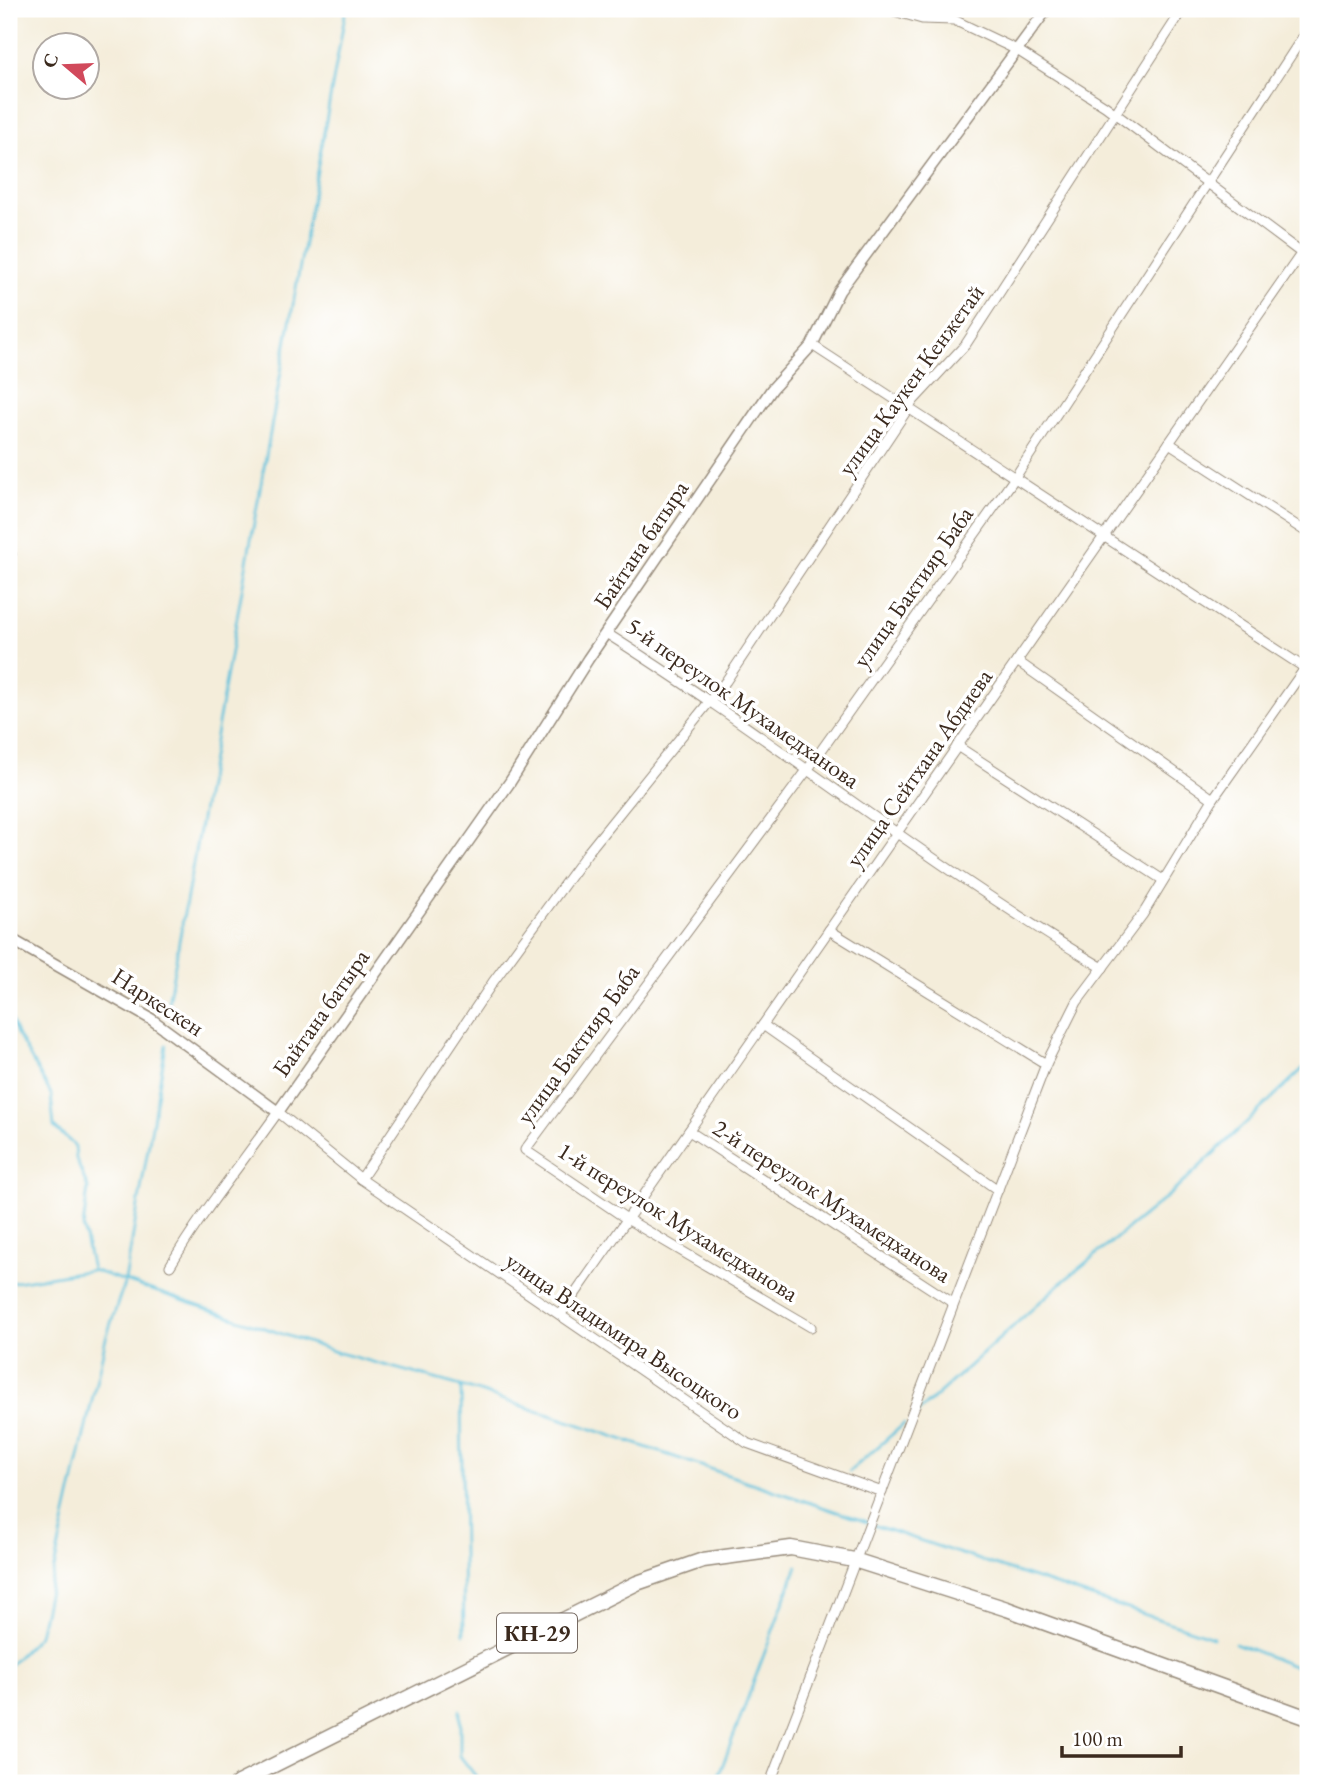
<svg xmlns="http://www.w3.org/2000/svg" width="1317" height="1792" font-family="'EB Garamond',serif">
  <rect width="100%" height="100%" fill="#fff"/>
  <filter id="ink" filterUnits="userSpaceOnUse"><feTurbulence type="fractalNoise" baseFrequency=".0143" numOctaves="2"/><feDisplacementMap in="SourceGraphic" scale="14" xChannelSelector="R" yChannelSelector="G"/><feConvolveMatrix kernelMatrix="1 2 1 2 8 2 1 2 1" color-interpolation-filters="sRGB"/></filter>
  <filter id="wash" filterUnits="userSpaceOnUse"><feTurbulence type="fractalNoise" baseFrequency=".00686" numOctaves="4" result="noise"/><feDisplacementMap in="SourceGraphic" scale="28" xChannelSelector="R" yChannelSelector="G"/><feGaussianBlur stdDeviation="1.57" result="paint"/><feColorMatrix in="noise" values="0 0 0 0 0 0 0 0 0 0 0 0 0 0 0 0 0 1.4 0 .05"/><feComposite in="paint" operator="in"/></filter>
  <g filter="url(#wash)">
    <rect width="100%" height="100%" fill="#f4edda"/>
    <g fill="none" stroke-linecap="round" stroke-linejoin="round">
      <!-- stream -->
      <g stroke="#5ec1dc" stroke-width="2.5">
        <polyline points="168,1003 346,9"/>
        <polyline points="9,1014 17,1034 51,1094 54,1127 75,1146 76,1159 88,1188 83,1228 92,1270"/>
        <polyline points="9,1283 92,1270 336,1352 461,1386 574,1423 867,1522"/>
        <polyline points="461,1386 464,1634"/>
        <polyline points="915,1415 1061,1283 1174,1191 1308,1064"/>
        <polyline points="849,1472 904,1424"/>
        <polyline points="873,1525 1213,1637"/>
        <polyline points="1235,1643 1308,1672"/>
        <polyline points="9,1666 39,1635 106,1338 125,1281 166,1045"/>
        <polyline points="460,1710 460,1756 481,1783"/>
        <polyline points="716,1783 797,1566"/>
      </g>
    </g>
  </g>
  <g filter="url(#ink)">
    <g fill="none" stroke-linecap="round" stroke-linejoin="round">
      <defs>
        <g id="minor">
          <polyline points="887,9 922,19 954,20 1017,50 1105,106 1308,258"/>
          <polyline points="812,345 1305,668"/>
          <polyline points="1169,443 1308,533"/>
          <polyline points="9,550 11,554"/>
          <path d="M606,633C775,740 931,866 1103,968"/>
          <polyline points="1017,661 1213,799"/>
          <polyline points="957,746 1163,880"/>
          <polyline points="829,930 1046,1064"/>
          <polyline points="763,1025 998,1190"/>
          <polyline points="689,1131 953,1303"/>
          <polyline points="361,1179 493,982 588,852 726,681 913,401 966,344 1183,9"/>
          <path d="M170,1266C202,1212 242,1163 278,1112L361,1179L747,1443L882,1492"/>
          <polyline points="561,1314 1308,244"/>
          <polyline points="811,1327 627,1219 525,1150 808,769 1014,479 1308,29"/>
          <polyline points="770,1783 1046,1064 1077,1002 1143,914 1213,799 1308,664"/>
        </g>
        <polyline id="tertiary" points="9,938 151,1019 278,1112 510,782 588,659 772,389 812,345 839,291 1047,9"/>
        <polyline id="primary" points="238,1783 637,1583 703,1560 791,1548 854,1560 1007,1609 1308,1718"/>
      </defs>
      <!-- minor casing -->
      <use href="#minor" stroke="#988c7c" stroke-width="11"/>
      <!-- tertiary casing -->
      <use href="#tertiary" stroke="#988c7c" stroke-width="13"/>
      <!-- primary casing -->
      <use href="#primary" stroke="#988c7c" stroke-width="17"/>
      <!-- minor -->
      <use href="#minor" stroke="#fff" stroke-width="9"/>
      <!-- tertiary -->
      <use href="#tertiary" stroke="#fff" stroke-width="10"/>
      <!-- primary -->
      <use href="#primary" stroke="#fff" stroke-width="14"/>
    </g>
  </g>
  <g text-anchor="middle" stroke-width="7" stroke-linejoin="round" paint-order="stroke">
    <!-- shield labels -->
    <rect fill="#fff" stroke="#766a62" stroke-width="2" x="497" y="1613.5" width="80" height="39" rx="5"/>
    <g font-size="23" font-weight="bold" fill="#3b2a1e">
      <text x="537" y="1641">КН-29</text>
    </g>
    <!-- street labels -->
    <g font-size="24" fill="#3b2a1e" stroke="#fff">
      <text transform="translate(911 380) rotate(-54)" y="8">улица Каукен Кенжетай</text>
      <text transform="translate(641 545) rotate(-56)" y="8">Байтана батыра</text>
      <text transform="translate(913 587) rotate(-55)" y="8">улица Бактияр Баба</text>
      <text transform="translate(743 703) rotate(35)" y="8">5-й переулок Мухамедханова</text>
      <text transform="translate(919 768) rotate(-55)" y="8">улица Сейтхана Абдиева</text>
      <text transform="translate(158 1002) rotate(33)" y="8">Наркескен</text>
      <text transform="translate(321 1013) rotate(-55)" y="8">Байтана батыра</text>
      <text transform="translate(578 1044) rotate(-54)" y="8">улица Бактияр Баба</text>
      <text transform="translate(832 1201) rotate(33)" y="8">2-й переулок Мухамедханова</text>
      <text transform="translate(678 1222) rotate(32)" y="8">1-й переулок Мухамедханова</text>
      <text transform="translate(624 1336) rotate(34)" y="8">улица Владимира Высоцкого</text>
    </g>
  </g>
  <!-- margin -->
  <rect width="1317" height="1792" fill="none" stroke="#fff" stroke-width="35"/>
  <!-- north arrow -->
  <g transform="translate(66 66) rotate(289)"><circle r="33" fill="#ffffff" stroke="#b1aaa5" stroke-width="2"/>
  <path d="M0-5L12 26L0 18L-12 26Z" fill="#d1495b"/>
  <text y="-10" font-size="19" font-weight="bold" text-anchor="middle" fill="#3b2a1e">С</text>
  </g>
  <!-- scale -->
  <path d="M1062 1746v10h119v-10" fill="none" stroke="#3b2a1e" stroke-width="3.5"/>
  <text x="1072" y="1746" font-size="21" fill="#3b2a1e" stroke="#ffffff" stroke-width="5" paint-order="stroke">100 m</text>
</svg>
